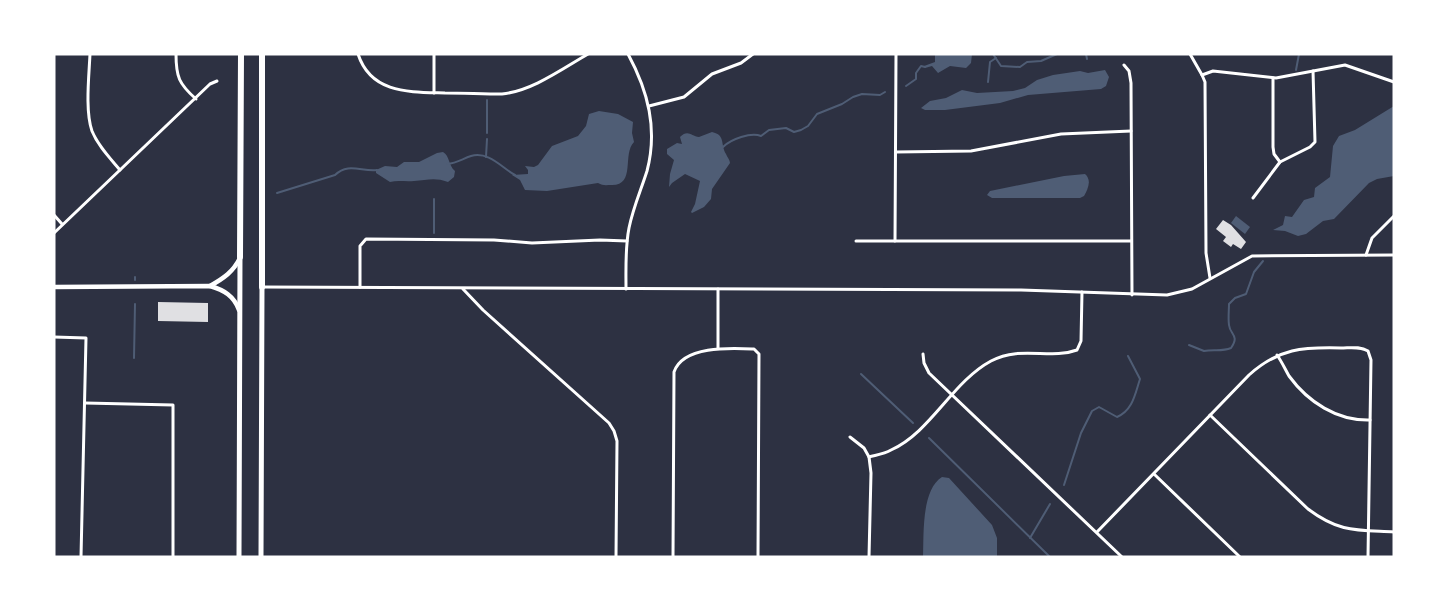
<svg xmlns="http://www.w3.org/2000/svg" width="1448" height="611" font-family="'Zilla Slab',serif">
  <rect width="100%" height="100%" fill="#2d3142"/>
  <!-- water -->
  <g fill="#4f5d75">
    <polygon points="935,54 972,54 971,63 966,68 950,66 938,73 932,66 925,68 924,66 935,62"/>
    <polygon points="1105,70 1109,77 1106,86 1101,89 1028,95 1000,103 945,110 925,110 921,108 930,101 946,98 962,90 977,93 1013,91 1025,88 1037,80 1053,75 1080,71 1088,73"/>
    <polygon points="1394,106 1394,176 1377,179 1369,183 1334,219 1323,221 1306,234 1298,236 1285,231 1273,230 1283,225 1285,216 1292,217 1304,200 1314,197 1315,188 1330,177 1333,146 1339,136 1355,130"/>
    <path d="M599,111L618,114L633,122L632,133L634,142C622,154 636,185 612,185C606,185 603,186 598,183L547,191L525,190L520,180L512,175L528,174V170L525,166L534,167L538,165L552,146L578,136L586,126L589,114Z"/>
    <path d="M712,132C726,135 720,144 726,154C727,157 730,160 730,163L712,189L711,199L704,207L692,213L691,212L695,204L700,181L685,174L672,183L669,187L670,174L674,160L667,154V149L677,143L682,144L680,137C688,129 691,136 699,137Z"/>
    <path d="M443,152C450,156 448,165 455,171L454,177L448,182C435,177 427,180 414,181C406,182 398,180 390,182L376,173V170L385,166L397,167L404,162H419L437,153Z"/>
    <path d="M1085,174C1092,180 1088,189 1084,196L1080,198H992L987,195L990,191L1064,176Z"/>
    <polygon points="1236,216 1250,227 1245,234 1231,223"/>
    <path d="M942,477L949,478L992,525L997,538V557H923C924,535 921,490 942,477Z"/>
  </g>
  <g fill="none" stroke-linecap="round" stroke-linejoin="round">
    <!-- stream -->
    <g stroke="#4f5d75" stroke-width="2">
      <polyline points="993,54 1001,66 1020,67 1027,62 1041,61 1057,54"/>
      <polyline points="1086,54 1087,59"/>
      <polyline points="1296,70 1299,54"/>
      <polyline points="988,82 990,62 996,58"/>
      <polyline points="906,86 916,79 916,73 921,66 925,67"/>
      <polyline points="487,133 487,100"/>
      <path d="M723,147C731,139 751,132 761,136L769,130L786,128L794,132L801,130L808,126L817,114L842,104L853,97L862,94L880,95L885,92"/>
      <polyline points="486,157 487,139"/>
      <path d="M447,164C457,163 462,159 471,156C489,151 502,168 515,175"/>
      <path d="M277,193L335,175C348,162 362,172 377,170"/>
      <polyline points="434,199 434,233"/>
      <polyline points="135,280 135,277"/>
      <path d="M1189,345L1204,351C1213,349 1222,352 1231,348C1240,335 1230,335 1229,325C1228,318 1229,310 1229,304L1235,298L1246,294L1254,272L1263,261"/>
      <polyline points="134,358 135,304"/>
      <polyline points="861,374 913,423"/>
      <polyline points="929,438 1050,557"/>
      <path d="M1064,485L1081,433L1092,411L1099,407L1117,417C1133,410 1135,394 1140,379L1128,356"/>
      <polyline points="1030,538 1050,504"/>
    </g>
  </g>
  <!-- building -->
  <g fill="#e0e0e3">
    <polygon points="1223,220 1231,225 1246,242 1241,249 1233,244 1231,247 1223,241 1226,237 1216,229"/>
    <polygon points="158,302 208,303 208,322 158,321"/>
  </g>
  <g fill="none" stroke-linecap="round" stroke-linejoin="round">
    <!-- minor -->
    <g stroke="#fff" stroke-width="3">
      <path d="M90,54C89,76 85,111 92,131C98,146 110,158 120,170"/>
      <path d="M176,54C176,77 179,84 196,99"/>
      <path d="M358,54C371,94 410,92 445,93C464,93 483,94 502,94C532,91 562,69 588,54"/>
      <polyline points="434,54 434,93"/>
      <polyline points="1190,54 1202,75 1205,82 1206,253 1210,278"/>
      <polyline points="1124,65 1129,71 1131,83 1132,295"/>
      <polyline points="1202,75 1213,71 1276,78 1345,65 1394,82"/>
      <polyline points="1273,78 1273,147 1274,154 1280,162"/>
      <polyline points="649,106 684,97 712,74 741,63 753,54"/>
      <polyline points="896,152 971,151 1061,134 1131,131"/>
      <polyline points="1253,198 1280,162 1310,147 1315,142 1313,71"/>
      <polyline points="54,215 62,224"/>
      <polyline points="54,233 210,84 217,81"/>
      <polyline points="856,241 1131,241"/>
      <polyline points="895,241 896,54"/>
      <polyline points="1366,255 1372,238 1394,216"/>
      <polyline points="262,287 1021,290 1167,295 1192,289 1252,256 1394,255"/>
      <polyline points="360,287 360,246 366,239 494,240 532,243 600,240 627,241"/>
      <polyline points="463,289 483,310 609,423 614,431 617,441 616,557"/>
      <path d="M626,289C626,269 625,248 629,228C633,208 641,190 647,171C658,129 648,91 628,54"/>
      <polyline points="718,289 718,348"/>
      <polyline points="54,337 86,338 81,557"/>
      <polyline points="923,354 924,363 929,373 1122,557"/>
      <path d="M1277,355C1282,362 1285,369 1289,376C1308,402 1337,421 1370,420"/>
      <polyline points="85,403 173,405 173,557"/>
      <path d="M1210,415L1308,509C1340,533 1357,530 1394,532"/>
      <polyline points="850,437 864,448 869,457 871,473 869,557"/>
      <path d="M869,457C876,455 884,454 891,450C931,432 952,382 991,361C1021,345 1050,360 1077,350L1081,341L1082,292"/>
      <polyline points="1154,474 1240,557"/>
      <path d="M1097,532L1249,375C1279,348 1303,347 1341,348C1350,348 1360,346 1368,351L1371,360L1368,557"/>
      <path d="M673,557L674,372C683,345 732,348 754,349L759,354L758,557"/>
    </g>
    <!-- tertiary -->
    <g stroke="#fff" stroke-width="4.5">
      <path d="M210,286C224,278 233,272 240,258"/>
      <path d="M54,287L210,286C224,290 234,296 239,310"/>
    </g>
    <!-- trunk -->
    <g stroke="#fff" stroke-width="5">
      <polyline points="239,557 240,257"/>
      <polyline points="261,557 262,287"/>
    </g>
    <!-- motorway -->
    <g stroke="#fff" stroke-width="6">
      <polyline points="240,257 241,54"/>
      <polyline points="262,287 262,54"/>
    </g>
  </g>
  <!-- border -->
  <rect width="1448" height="611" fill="none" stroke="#ffffff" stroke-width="111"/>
</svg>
